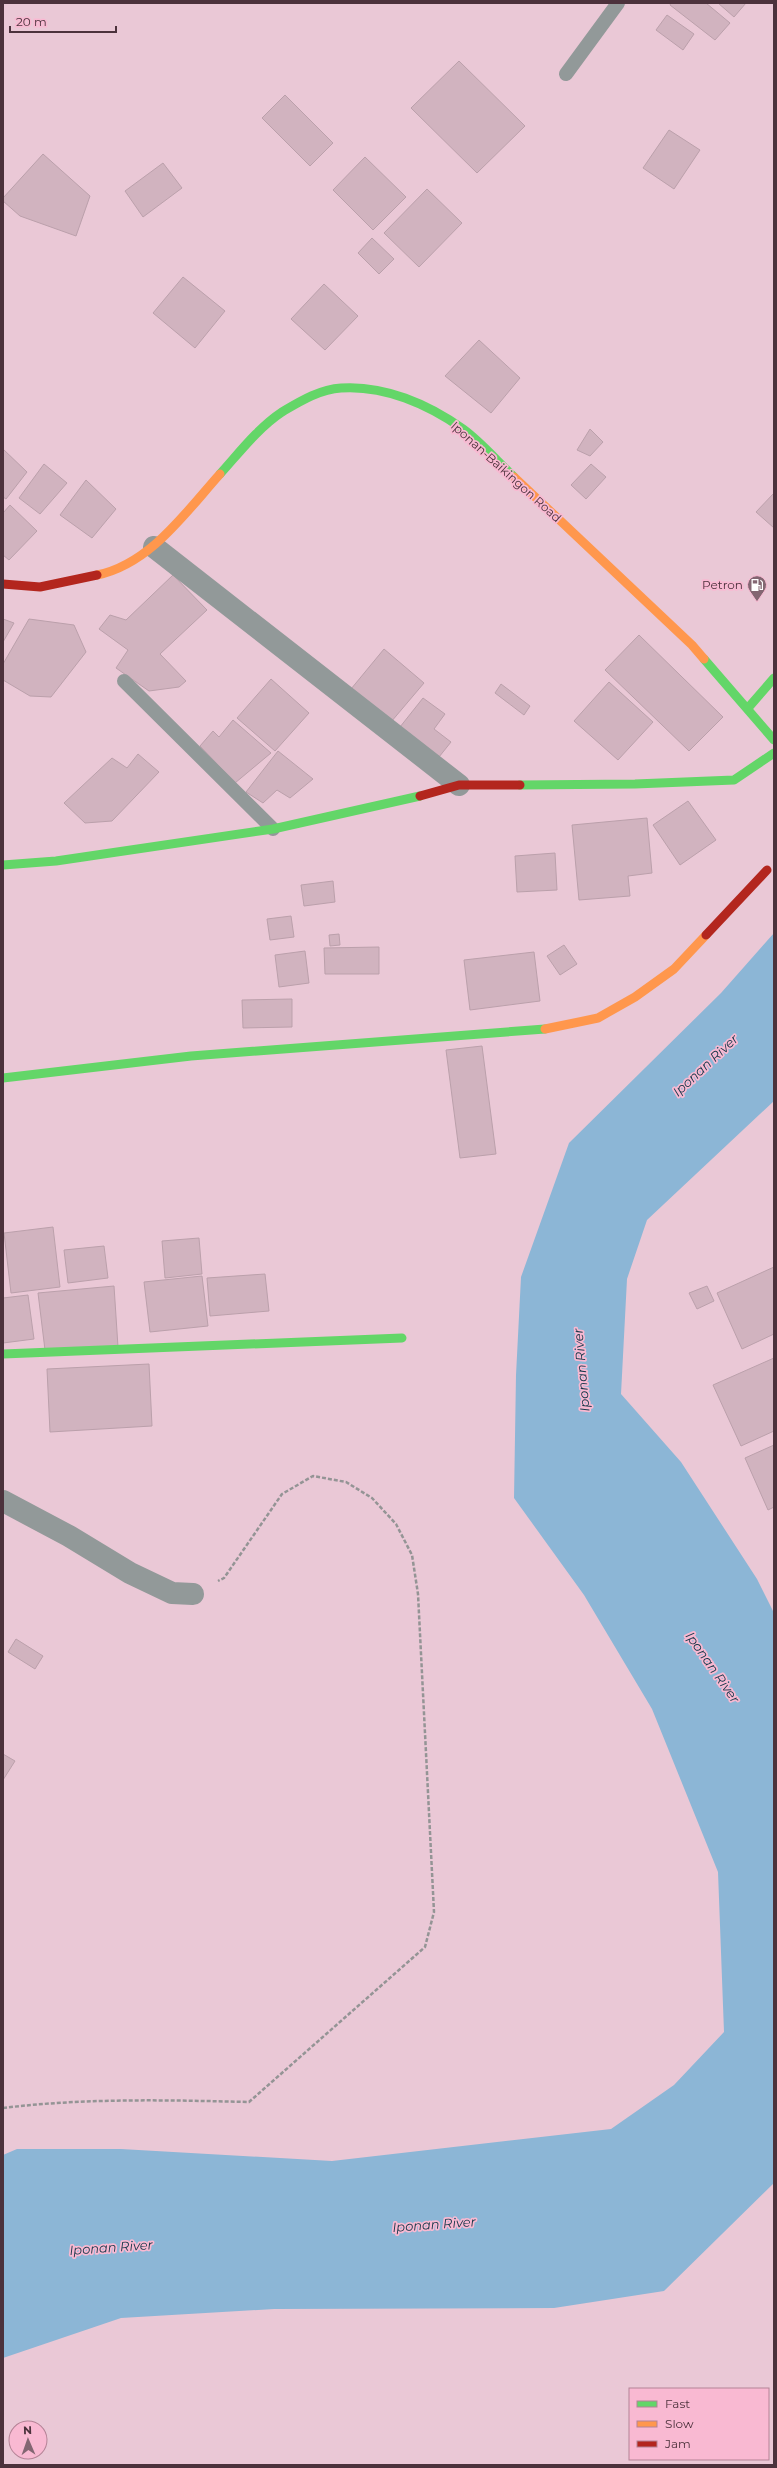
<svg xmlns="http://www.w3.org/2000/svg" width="777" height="2468" font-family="Montserrat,sans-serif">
  <rect width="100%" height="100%" fill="#eac8d6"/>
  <!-- water -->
  <polygon fill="#8cb6d6" points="774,933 774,1101 647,1220 627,1279 621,1394 681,1462 757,1579 774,1613 774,2183 664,2291 554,2308 274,2309 121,2318 3,2358 3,2155 17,2149 121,2149 332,2161 611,2129 674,2085 724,2032 718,1872 652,1709 584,1595 514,1498 516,1375 521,1277 569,1143 721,993"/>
  <!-- building -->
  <g fill="#d1b3bf" stroke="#bba0ab">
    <polygon points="671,3 706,3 730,23 715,40 670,5"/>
    <polygon points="718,3 746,3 734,17"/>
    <polygon points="667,15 694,34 683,50 656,30"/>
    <polygon points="459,61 525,126 477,173 411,108"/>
    <polygon points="285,95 333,143 310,166 262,118"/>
    <polygon points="669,130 700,150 674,189 643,168"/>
    <polygon points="43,154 90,196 76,236 20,216 3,201 3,198"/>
    <polygon points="365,157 406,197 373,230 333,190"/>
    <polygon points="163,163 182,188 143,217 125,191"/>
    <polygon points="427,189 462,223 419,267 384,233"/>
    <polygon points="372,238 394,259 379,274 358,253"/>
    <polygon points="183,277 225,311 195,348 153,313"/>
    <polygon points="324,284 358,316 325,350 291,319"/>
    <polygon points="479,340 520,378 491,413 445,376"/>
    <polygon points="590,429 603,442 590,456 577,450"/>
    <polygon points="3,449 27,472 6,499 3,497"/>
    <polygon points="44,464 67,483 40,514 19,498"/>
    <polygon points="591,464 606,477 586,499 571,485"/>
    <polygon points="86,480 116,509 92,538 60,515"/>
    <polygon points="774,493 774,528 756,512"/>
    <polygon points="10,505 37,531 9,560 3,555 3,513"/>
    <polygon points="173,575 207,610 160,654 186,681 179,687 149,691 116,668 128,650 99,629 110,615 126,620"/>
    <polygon points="3,619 14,623 3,642"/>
    <polygon points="29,619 74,625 86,652 51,697 30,696 3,680 3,664"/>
    <polygon points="639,635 723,717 689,751 605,670"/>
    <polygon points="384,649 424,683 391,722 351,689"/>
    <polygon points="271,679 309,713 275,751 237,718"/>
    <polygon points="609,682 653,722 618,760 574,721"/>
    <polygon points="501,684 530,706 524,715 495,693"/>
    <polygon points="423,698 445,714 434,729 451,742 435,762 396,732"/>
    <polygon points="233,720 271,753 235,783 200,746 213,731 219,737"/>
    <polygon points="278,751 313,779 290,798 277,790 263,803 246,792"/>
    <polygon points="138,754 159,772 112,821 85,823 64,803 112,758 127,768"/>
    <polygon points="688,801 716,840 680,865 653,825"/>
    <polygon points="647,818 652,873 628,876 630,896 579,900 572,825"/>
    <polygon points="555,853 557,890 517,892 515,856"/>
    <polygon points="333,881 335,902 304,906 301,885"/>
    <polygon points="291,916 294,937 270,940 267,919"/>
    <polygon points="339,934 340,945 330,946 329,935"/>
    <polygon points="564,945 577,964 560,975 547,956"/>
    <polygon points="379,947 379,974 325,974 324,948"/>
    <polygon points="305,951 309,983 279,987 275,955"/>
    <polygon points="534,952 540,1001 470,1010 464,960"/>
    <polygon points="292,999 292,1027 243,1028 242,1000"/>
    <polygon points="482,1046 496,1154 460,1158 446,1050"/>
    <polygon points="53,1227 60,1287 11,1293 4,1233"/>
    <polygon points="199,1238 202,1274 165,1278 162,1241"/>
    <polygon points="104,1246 108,1278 68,1283 64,1250"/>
    <polygon points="774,1267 774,1334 742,1349 717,1293"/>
    <polygon points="265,1274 269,1311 210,1316 207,1278"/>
    <polygon points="202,1276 208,1326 150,1332 144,1282"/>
    <polygon points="114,1286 118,1347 45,1350 38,1293"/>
    <polygon points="707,1286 714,1301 697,1309 689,1293"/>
    <polygon points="28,1295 34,1339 3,1343 3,1298"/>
    <polygon points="774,1358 774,1431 741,1446 713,1385"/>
    <polygon points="149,1364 152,1426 50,1432 47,1369"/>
    <polygon points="774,1445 774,1507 768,1510 745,1458"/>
    <polygon points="16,1639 43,1656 35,1669 8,1652"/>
    <polygon points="3,1754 15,1761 3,1780"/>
  </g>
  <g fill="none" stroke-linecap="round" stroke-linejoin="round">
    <!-- path -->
    <path stroke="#949495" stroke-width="2.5" stroke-dasharray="4 2" stroke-linecap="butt" d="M3,2108C85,2098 166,2100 249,2102L425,1947L434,1912L418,1594L412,1555L396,1524L372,1498L346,1482L313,1476L282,1494L224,1578L218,1581"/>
    <!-- lane -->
    <g stroke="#929999" stroke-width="14">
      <polyline points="566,74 618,3"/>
      <polyline points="124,681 273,829"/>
    </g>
    <!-- street -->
    <g stroke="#929999" stroke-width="22">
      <polyline points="154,547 459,785"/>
      <polyline points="3,1501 69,1536 130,1573 172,1593 193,1594"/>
    </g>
    <!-- fast -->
    <g stroke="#63d668" stroke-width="9">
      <path d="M220,474C239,453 258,428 282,412C299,402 320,389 341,388C384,385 428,404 463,429C481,442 497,461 514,477"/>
      <polyline points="704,659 774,740"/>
      <polyline points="748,708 774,678"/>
      <polyline points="520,785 635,784 734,780 774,753"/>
      <polyline points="3,865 56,861 273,829 420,796"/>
      <polyline points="3,1078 191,1056 545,1029"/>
      <polyline points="3,1354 402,1338"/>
    </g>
    <!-- slow -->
    <g stroke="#ff974d" stroke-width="9">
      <polyline points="514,477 692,645 704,659"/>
      <path d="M97,575C150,564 185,513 220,474"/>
      <polyline points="545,1029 598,1018 635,997 674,969 706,935"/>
    </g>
    <!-- jam -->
    <g stroke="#b3261e" stroke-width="9">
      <polyline points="3,584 40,587 97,575"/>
      <polyline points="420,796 459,785 520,785"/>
      <polyline points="706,935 767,870"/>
    </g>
  </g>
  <!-- icons -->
  <defs>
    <symbol id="fuel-pin" viewBox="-11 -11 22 30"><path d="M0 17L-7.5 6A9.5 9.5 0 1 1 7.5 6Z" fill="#836672" stroke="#f9b9d2"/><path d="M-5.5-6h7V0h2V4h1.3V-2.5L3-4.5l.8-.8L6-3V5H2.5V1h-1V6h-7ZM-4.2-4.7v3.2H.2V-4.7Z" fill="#fff"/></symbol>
  </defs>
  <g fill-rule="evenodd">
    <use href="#fuel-pin" x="746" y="574" width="22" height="30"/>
  </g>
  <g text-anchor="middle" stroke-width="3.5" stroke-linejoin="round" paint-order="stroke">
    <!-- street labels -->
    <g font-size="12" fill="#4c323c" stroke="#f9b9d2">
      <text transform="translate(506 472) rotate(42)" y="4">Iponan-Baikingon Road</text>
    </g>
    <!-- poi labels -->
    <g font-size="12" fill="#4c323c" stroke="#f9b9d2" text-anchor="end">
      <text x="743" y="589">Petron</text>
    </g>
    <!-- water labels -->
    <g font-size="13" font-style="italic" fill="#133547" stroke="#f9b9d2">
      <text transform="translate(705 1065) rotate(-43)" y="5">Iponan River</text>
      <text transform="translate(581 1370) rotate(-95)" y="5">Iponan River</text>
      <text transform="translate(713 1667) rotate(55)" y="5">Iponan River</text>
      <text transform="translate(434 2224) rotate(-4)" y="5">Iponan River</text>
      <text transform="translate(111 2247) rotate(-4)" y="5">Iponan River</text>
    </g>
  </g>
  <!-- border -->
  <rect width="777" height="2468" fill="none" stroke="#4c323c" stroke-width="8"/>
  <!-- legend -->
  <rect x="629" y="2388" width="140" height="72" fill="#f9b9d2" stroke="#b48396"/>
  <rect x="637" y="2401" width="20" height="6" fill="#63d668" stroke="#b48396"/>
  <text x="665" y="2408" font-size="12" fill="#4c323c">Fast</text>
  <rect x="637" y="2421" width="20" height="6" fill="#ff974d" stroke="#b48396"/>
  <text x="665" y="2428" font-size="12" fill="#4c323c">Slow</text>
  <rect x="637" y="2441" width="20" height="6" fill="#b3261e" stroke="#b48396"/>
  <text x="665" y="2448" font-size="12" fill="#4c323c">Jam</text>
  <!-- north arrow -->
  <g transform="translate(28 2440) rotate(358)"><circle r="19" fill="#f9b9d2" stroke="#b48396"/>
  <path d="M0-3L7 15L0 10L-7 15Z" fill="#836672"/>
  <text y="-6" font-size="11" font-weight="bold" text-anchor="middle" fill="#4c323c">N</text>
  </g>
  <!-- scale -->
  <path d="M10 26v6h106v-6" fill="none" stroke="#4c323c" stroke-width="2"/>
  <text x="16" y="26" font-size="12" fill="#4c323c" stroke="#f9b9d2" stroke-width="3" paint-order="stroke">20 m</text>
</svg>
